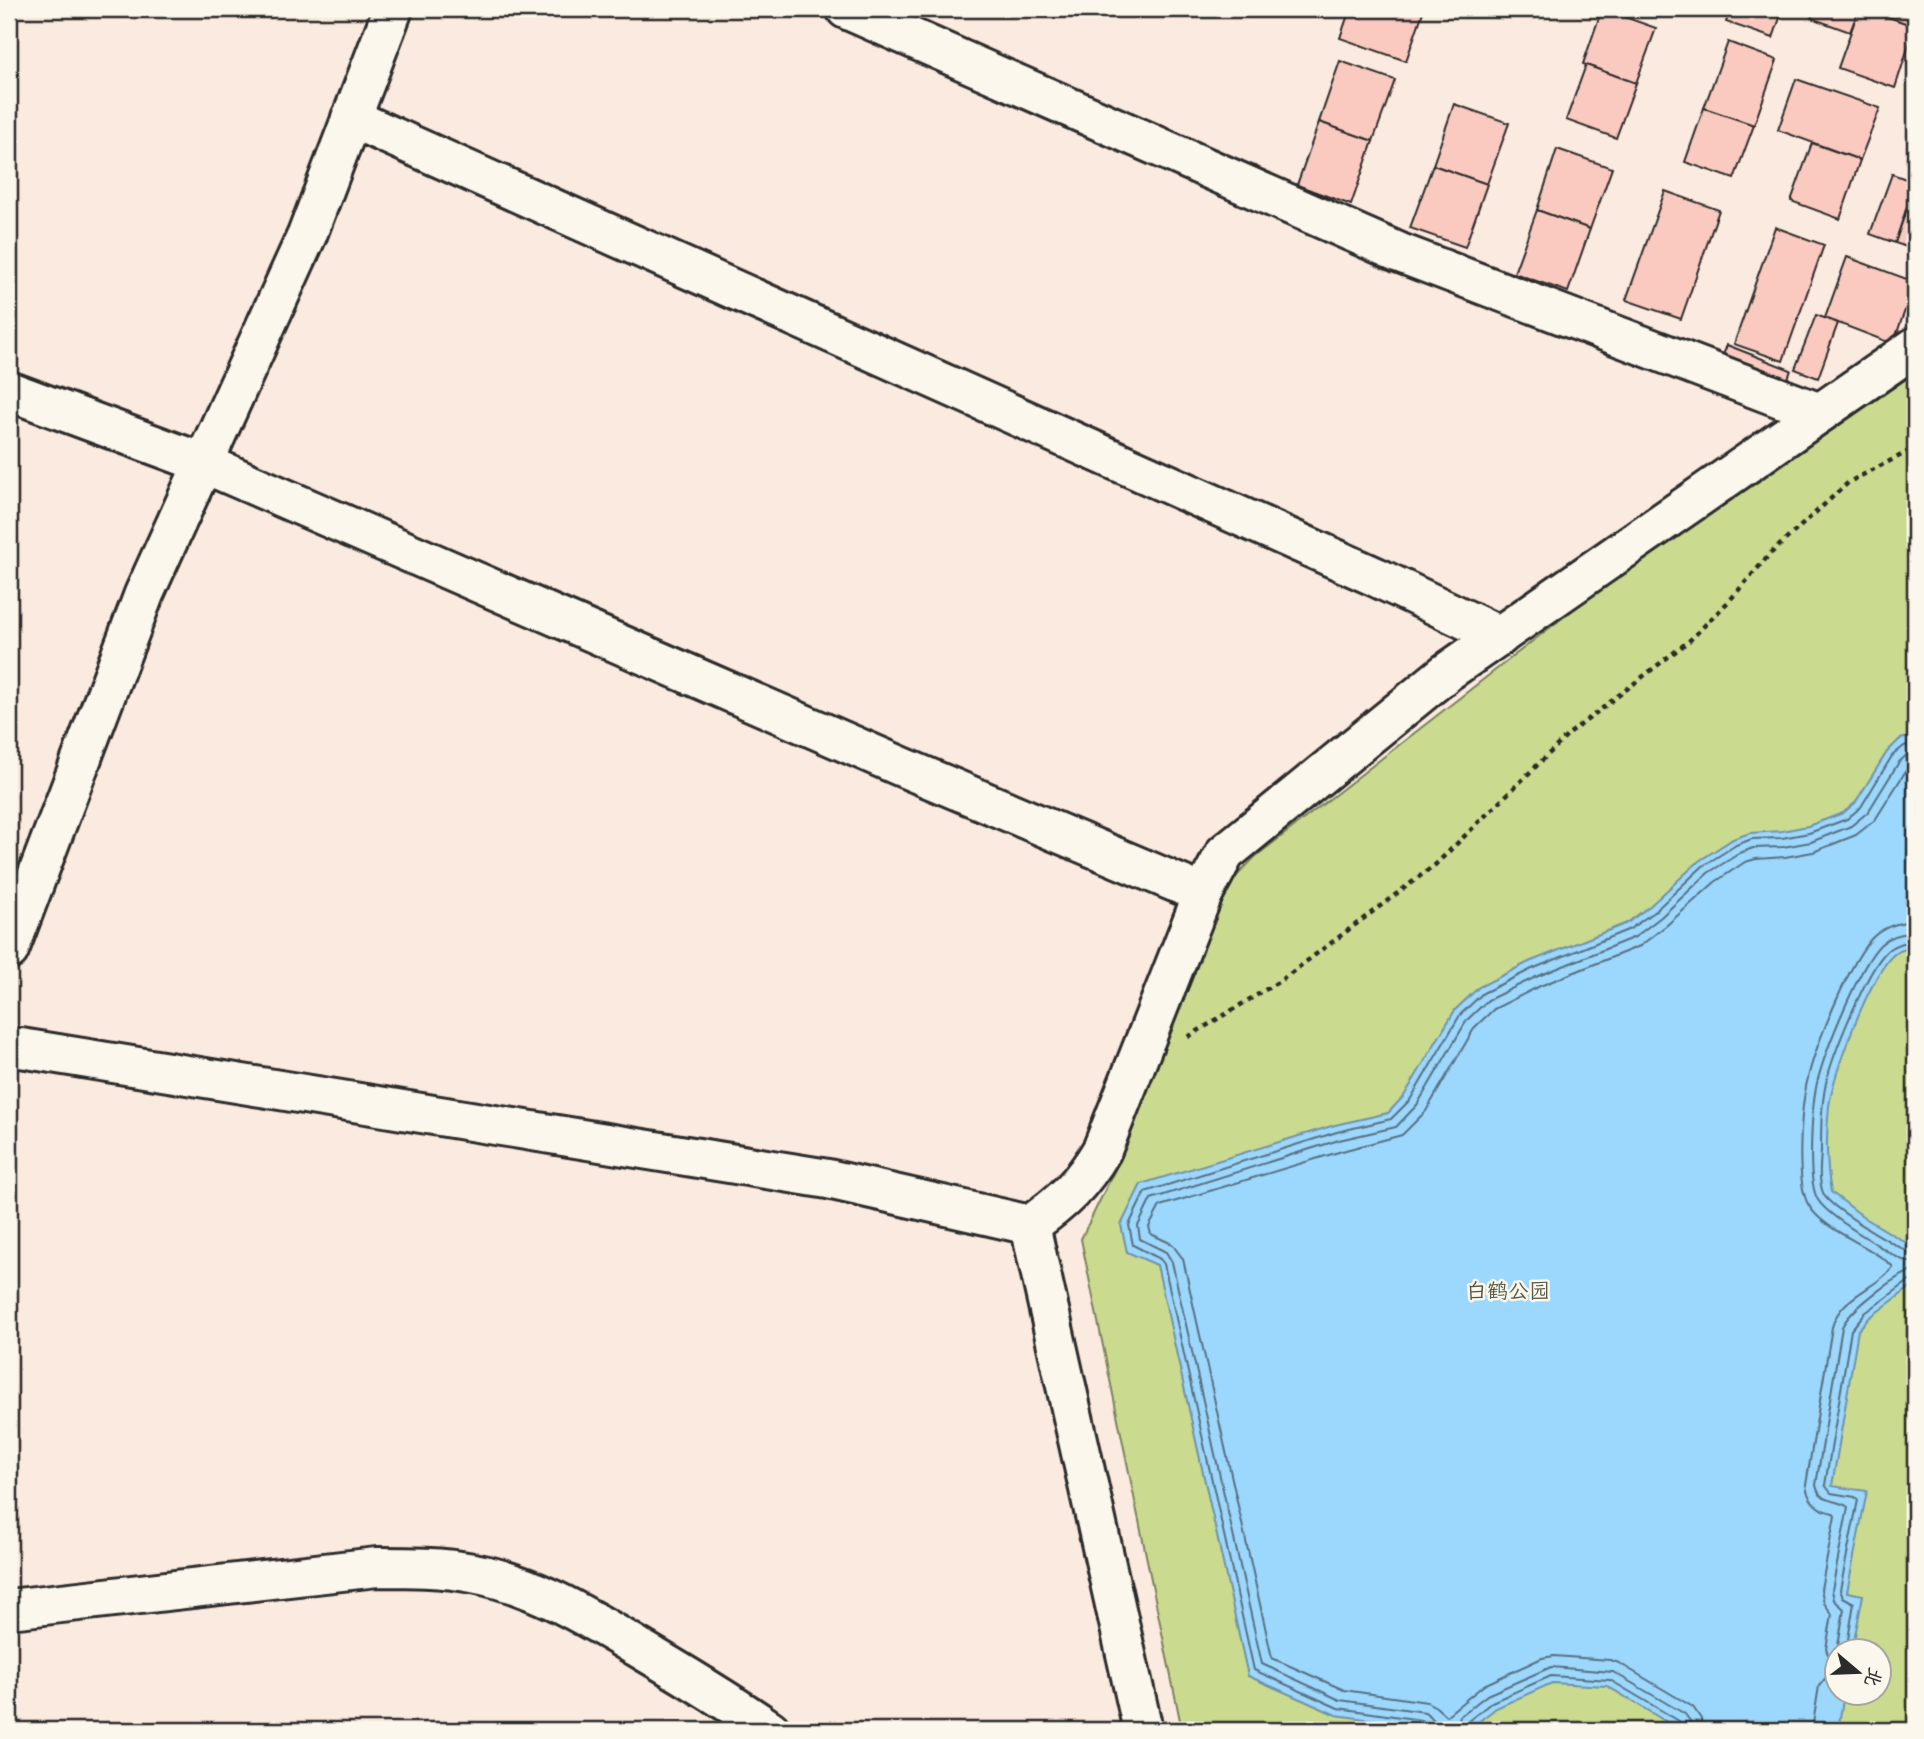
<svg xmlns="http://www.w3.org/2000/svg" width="1924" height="1739" font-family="'Architects Daughter','LXGW WenKai TC',sans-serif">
  <rect width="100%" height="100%" fill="#fbeadf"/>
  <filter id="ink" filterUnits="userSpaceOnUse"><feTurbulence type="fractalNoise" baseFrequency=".0143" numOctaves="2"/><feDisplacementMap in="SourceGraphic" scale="14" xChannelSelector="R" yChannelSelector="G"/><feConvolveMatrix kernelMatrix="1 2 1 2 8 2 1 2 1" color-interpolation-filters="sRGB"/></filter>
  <g filter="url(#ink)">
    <!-- green -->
    <path fill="#cada8e" stroke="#7a825c" stroke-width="2" fill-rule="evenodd" d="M1915,373V1730H1182L1081,1239L1127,1145L1203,929L1228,885L1255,857L1588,598ZM1836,1652H1878V1694H1836Z"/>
    <!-- water -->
    <path fill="#9cd7fd" stroke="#6f92a9" stroke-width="2" d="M1915,736V947C1907,949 1897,950 1891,957C1868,982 1834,1071 1829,1106C1826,1134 1826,1164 1831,1192L1865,1218L1915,1248V1284L1869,1318L1858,1330L1832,1486L1867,1491L1847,1592L1863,1595L1852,1651L1836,1652V1694H1844L1838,1730H1680L1607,1686L1552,1683L1496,1708L1468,1730H1444L1336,1715L1248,1676L1157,1265L1127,1252L1121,1225L1141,1184L1335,1125L1388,1113L1404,1096L1455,1010L1479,987L1529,962L1627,923L1651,905L1699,861L1733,839L1750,833L1782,831L1808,826L1843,813L1855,803L1887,752L1900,739Z"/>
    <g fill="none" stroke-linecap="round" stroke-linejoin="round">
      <!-- shore -->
      <g stroke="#58707f" stroke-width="2">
        <path d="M1915,932C1903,933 1890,936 1881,944C1860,964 1826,1049 1818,1079C1812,1101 1806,1181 1818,1200C1826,1213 1855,1231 1868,1239C1882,1247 1899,1262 1915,1263"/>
        <path d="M1915,941C1905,942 1893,944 1886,952C1866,972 1833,1054 1826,1083C1821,1106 1821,1129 1821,1152C1820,1165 1818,1183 1824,1195C1832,1209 1892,1243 1908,1252L1915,1254"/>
        <path d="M1837,1652L1844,1609L1834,1600L1832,1590L1848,1507C1836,1498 1820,1505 1816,1485L1842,1327C1849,1311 1898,1272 1915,1271"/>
        <polyline points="1846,1652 1854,1603 1843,1597 1840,1590 1858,1500 1855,1497 1831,1493 1825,1485 1851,1330 1865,1313 1909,1281 1915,1280"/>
        <polyline points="1427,1730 1426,1724 1421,1720 1338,1708 1254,1670 1164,1264 1160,1259 1133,1245 1129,1225 1145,1192 1337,1132 1391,1119 1410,1100 1460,1015 1483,993 1532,969 1630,929 1655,911 1703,866 1736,845 1752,839 1782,838 1809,833 1847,819 1861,807 1892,756 1904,746 1915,743"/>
        <polyline points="1436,1730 1434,1720 1425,1712 1340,1700 1262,1664 1172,1262 1166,1252 1140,1239 1138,1226 1151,1199 1339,1140 1396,1127 1417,1105 1467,1020 1488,1000 1536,977 1635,937 1661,917 1708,873 1740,853 1753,848 1783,847 1811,842 1851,826 1868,812 1899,762 1908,754 1915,752"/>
        <polyline points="1456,1730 1460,1716 1487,1695 1551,1667 1613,1672 1685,1714 1690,1721 1692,1730"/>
        <polyline points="1464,1730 1467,1722 1492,1702 1551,1676 1610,1680 1679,1721 1683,1730"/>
        <polyline points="1702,1730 1701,1719 1693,1707 1619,1663 1610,1660 1554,1656 1542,1658 1484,1685 1446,1716 1436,1707 1427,1702 1344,1690 1272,1658 1183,1259 1172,1244 1151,1234 1149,1227 1160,1206 1342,1151 1402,1135 1426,1111 1475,1027 1494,1009 1540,986 1640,946 1667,925 1715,882 1745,862 1756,859 1785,857 1813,852 1856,835 1875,820 1907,769 1915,763"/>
        <path d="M1812,1730L1819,1686L1833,1669L1826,1649L1832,1614L1824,1603L1821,1589L1835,1516L1833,1513C1817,1510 1808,1501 1806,1485L1832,1327C1840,1296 1876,1289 1893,1267C1875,1247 1822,1231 1808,1204C1795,1181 1801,1105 1808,1078C1815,1047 1850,961 1872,938C1883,927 1899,922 1915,921"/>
      </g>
    </g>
    <!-- building -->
    <g fill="#facac0" stroke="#2b2b2b" stroke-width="2">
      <polygon points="1350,9 1424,9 1406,61 1340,38"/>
      <polygon points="1602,9 1656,28 1636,83 1583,64"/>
      <polygon points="1731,9 1783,9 1773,38 1726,22"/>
      <polygon points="1815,9 1859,9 1850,32 1811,18"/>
      <polygon points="1859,9 1866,9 1915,26 1895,88 1838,68"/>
      <polygon points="1866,9 1915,9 1915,14 1911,25"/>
      <polygon points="1728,42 1777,60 1754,125 1704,108"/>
      <polygon points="1340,61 1395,80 1373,141 1319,122"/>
      <polygon points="1586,65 1636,83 1616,138 1566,120"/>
      <polygon points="1796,79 1880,108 1860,160 1778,130"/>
      <polygon points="1454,104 1509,123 1487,184 1433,165"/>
      <polygon points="1704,108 1754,125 1734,179 1685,162"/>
      <polygon points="1319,122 1373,141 1351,205 1297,185"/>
      <polygon points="1812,143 1860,160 1840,219 1791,201"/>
      <polygon points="1557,149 1612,168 1590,229 1537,210"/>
      <polygon points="1433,165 1487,184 1465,247 1410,228"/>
      <polygon points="1892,174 1915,182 1895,243 1870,234"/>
      <polygon points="1915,185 1915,250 1895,243"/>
      <polygon points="1665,191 1719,210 1681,319 1626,300"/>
      <polygon points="1537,210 1590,229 1568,292 1514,273"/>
      <polygon points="1775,227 1824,245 1783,361 1734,344"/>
      <polygon points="1847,257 1915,282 1893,344 1825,318"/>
      <polygon points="1816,315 1838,323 1818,378 1795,369"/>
      <polygon points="1727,345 1791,370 1784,389 1720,363"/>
    </g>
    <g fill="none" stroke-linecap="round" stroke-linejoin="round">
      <defs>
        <g id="minor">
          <polyline points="846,9 1400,253 1820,413"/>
          <polyline points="351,118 1376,577 1500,636"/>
          <polyline points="9,391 203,463 900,766 1203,894"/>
          <polyline points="9,950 144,594 307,235 393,9"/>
          <path d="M9,1049L21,1048L828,1179L1030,1225C1063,1202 1082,1184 1102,1150L1203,894L1225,853L1447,672L1915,347"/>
          <polyline points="1030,1225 1143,1730"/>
          <path d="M9,1609L377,1567C409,1567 442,1567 473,1573C534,1584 587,1617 639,1648C683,1674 728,1701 770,1730"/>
        </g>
      </defs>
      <!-- minor casing -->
      <use href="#minor" stroke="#2b2b2b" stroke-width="44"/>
      <!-- path -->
      <polyline stroke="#2b2b2b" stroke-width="4.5" stroke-dasharray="5 5" stroke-linecap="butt" points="1188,1037 1283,979 1435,865 1569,734 1690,640 1730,600 1770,554 1849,482 1915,448"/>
      <!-- minor -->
      <use href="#minor" stroke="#fbf7ec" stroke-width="38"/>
    </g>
  </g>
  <g text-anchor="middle" stroke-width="5" stroke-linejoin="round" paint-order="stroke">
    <!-- park labels -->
    <g font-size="21" fill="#535744" stroke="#fbf7ec">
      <text x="1508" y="1298">白鹤公园</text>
    </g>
  </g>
  <!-- margin -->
  <rect width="1924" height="1739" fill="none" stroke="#fbf7ec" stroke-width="35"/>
  <rect x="18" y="18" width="1889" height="1704" fill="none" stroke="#2b2b2b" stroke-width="2.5" filter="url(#ink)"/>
  <!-- north arrow -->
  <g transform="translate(1858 1672) rotate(109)"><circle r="33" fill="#fbf7ec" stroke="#a8a59f" stroke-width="2"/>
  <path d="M0-5L12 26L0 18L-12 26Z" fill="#2b2b2b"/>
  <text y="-10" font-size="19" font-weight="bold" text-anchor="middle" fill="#2b2b2b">北</text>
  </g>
</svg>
